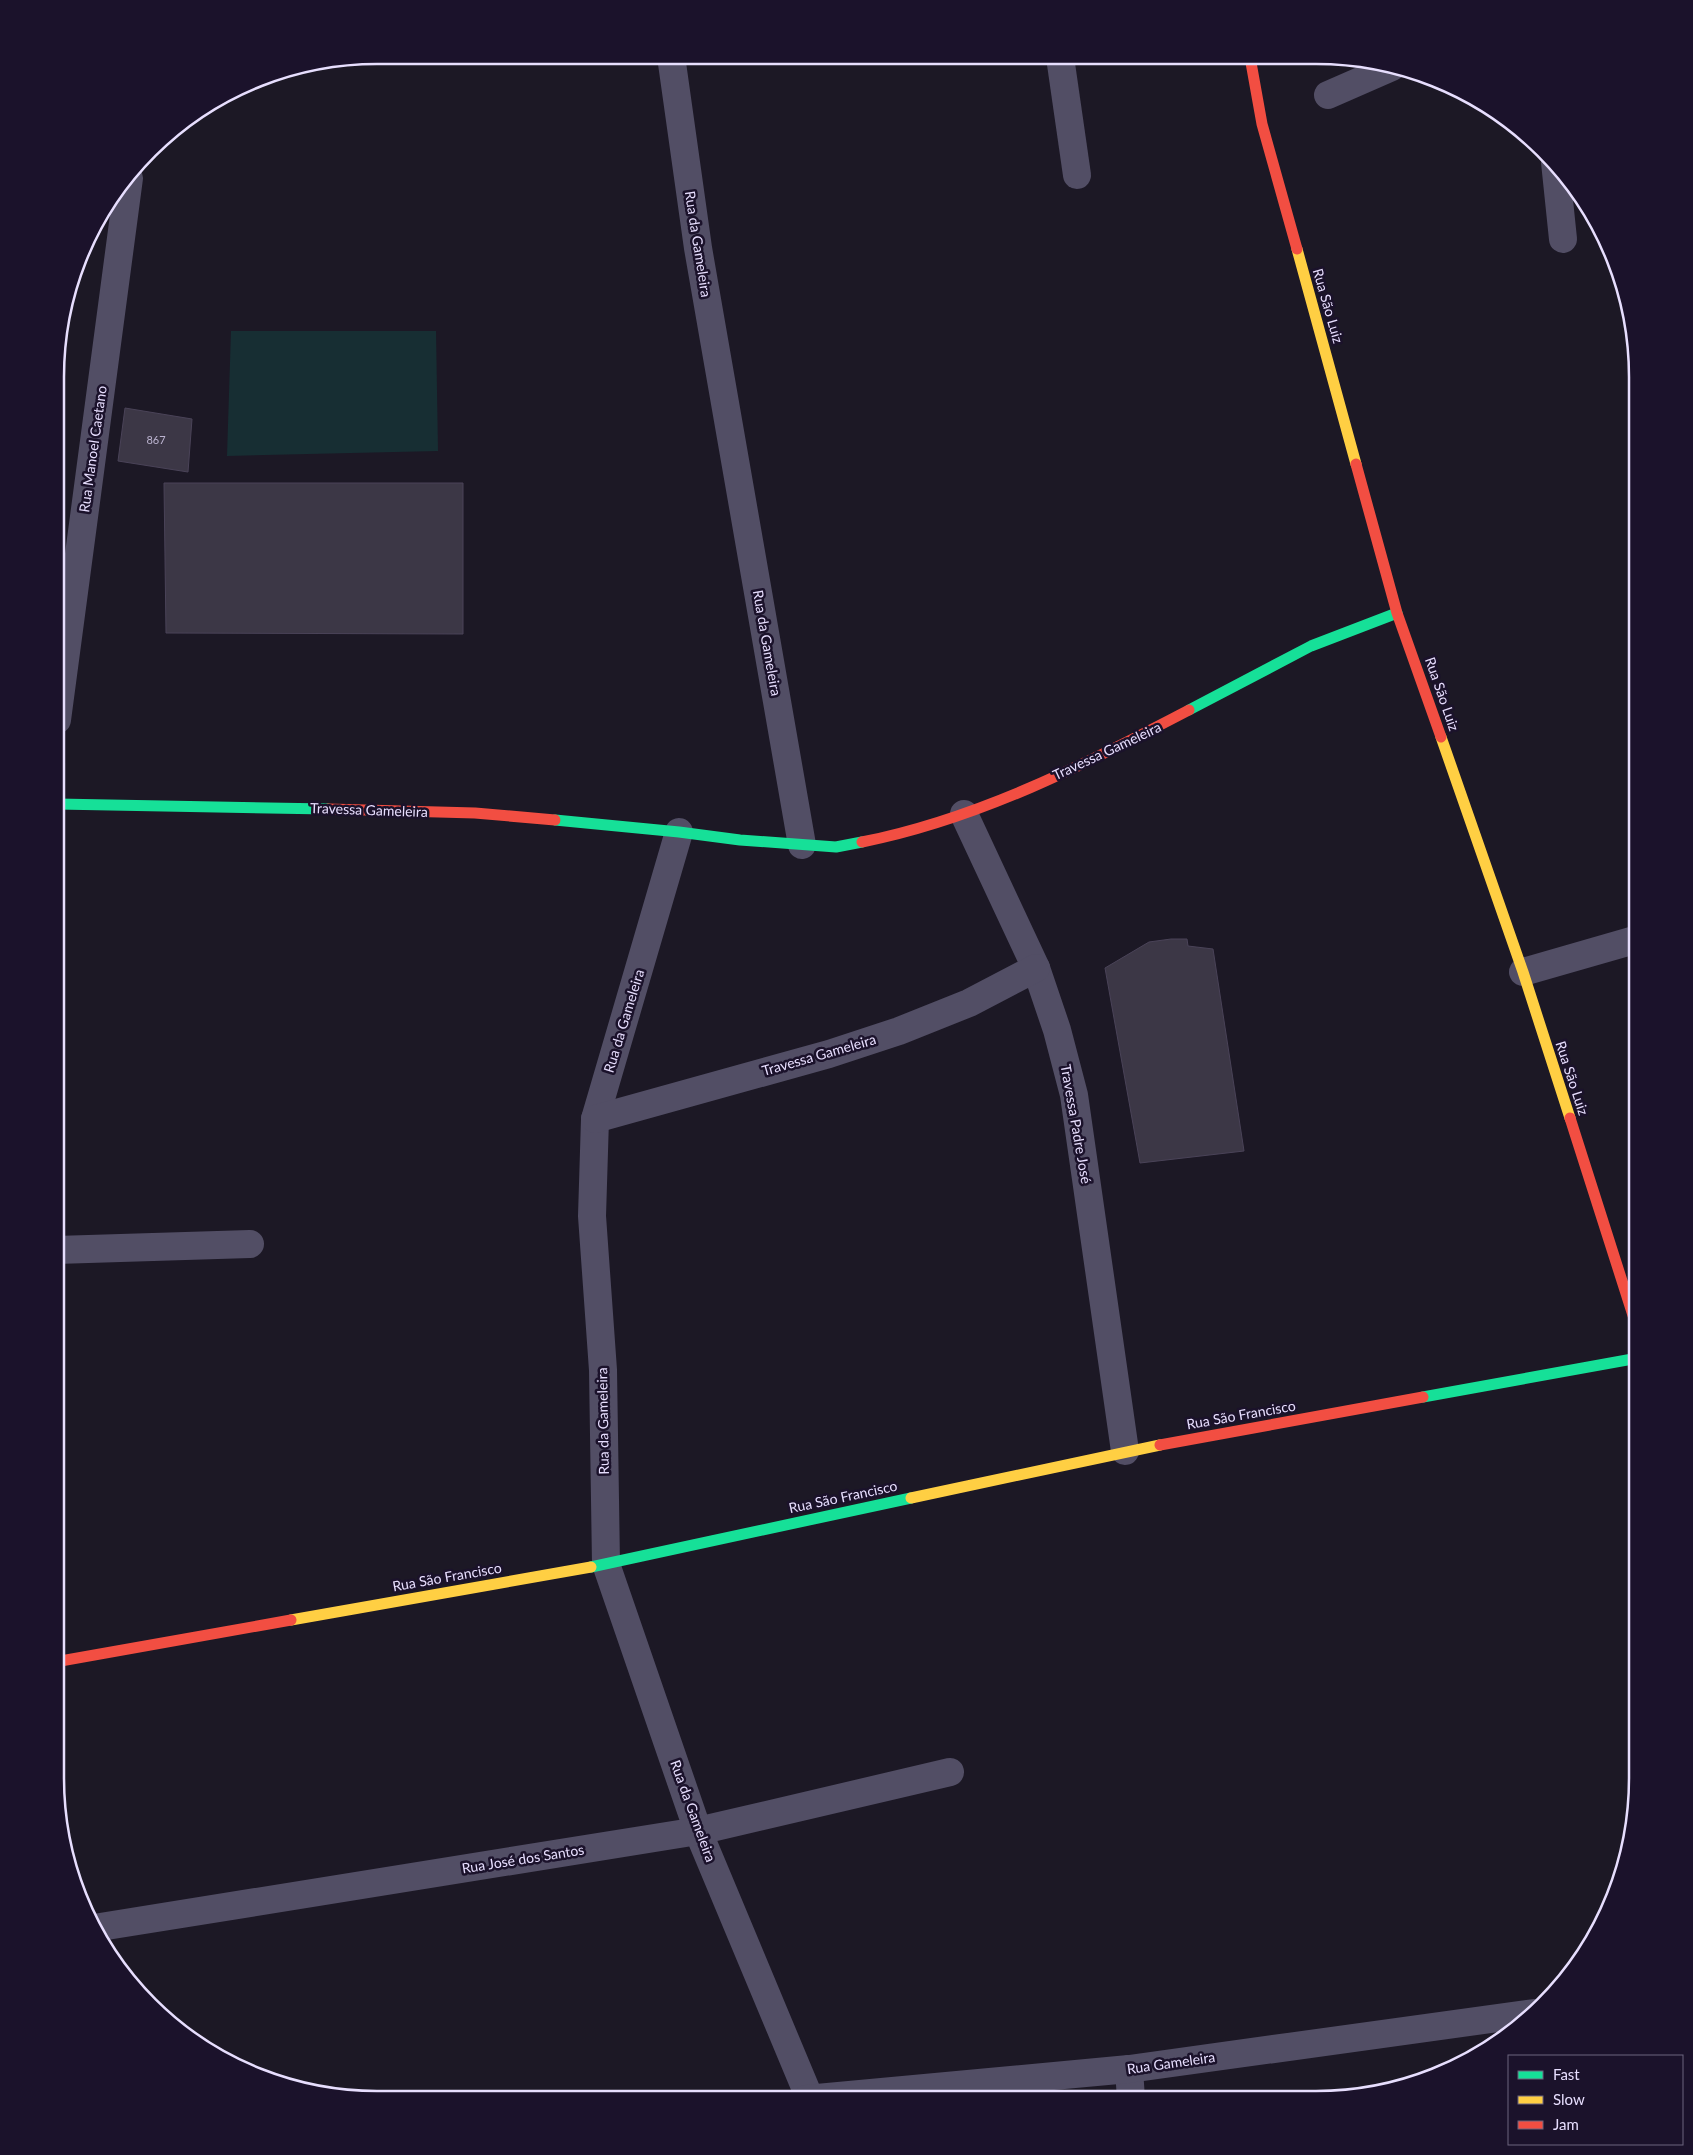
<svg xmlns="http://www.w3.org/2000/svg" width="1693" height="2155" font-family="Lato,sans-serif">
  <rect width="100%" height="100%" fill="#1c1825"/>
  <!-- green -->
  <polygon fill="#172e33" points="231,331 436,331 438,451 227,456"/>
  <!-- building -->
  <g fill="#3c3746" stroke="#4a4358">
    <polygon points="125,408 192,419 188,472 118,461"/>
    <polygon points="164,483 463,483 463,634 166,633"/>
    <polygon points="1171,939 1187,939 1188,946 1213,949 1244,1151 1140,1163 1105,968 1149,942"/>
  </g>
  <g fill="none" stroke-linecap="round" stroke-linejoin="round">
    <!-- street -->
    <g stroke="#524e65" stroke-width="28">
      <polyline points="671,56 698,248 802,845"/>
      <polyline points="1060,57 1077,175"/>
      <polyline points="1328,95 1392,67"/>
      <polyline points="1555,162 1563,239"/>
      <polyline points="57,720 129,178"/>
      <polyline points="964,814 1036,968 1057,1030 1074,1095 1125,1451"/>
      <polyline points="679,832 595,1119 592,1216 603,1370 606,1564 698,1831 810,2099"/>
      <polyline points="1523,972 1638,939"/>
      <polyline points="595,1119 829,1054 899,1031 969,1003 1036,968"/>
      <polyline points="56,1250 250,1244"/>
      <polyline points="94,1928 698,1831 950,1772"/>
      <polyline points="1129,2069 1131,2099"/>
      <polyline points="806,2099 1129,2069 1534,2013"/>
    </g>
    <!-- fast -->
    <g stroke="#16e098" stroke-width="11">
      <polyline points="1189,710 1311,646 1397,613"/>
      <polyline points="57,804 328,809"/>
      <polyline points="555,820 679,832 740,840 836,847 862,842"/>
      <polyline points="1423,1397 1638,1358"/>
      <polyline points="591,1567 911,1498"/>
    </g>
    <!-- slow -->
    <g stroke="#ffcf43" stroke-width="11">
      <polyline points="1297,249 1356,464"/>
      <polyline points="1441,737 1523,972 1570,1118"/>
      <polyline points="911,1498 1160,1445"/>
      <polyline points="291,1620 591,1567"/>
    </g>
    <!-- jam -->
    <g stroke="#f24e42" stroke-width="11">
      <polyline points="1250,57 1262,124 1297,249"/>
      <polyline points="1356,464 1397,613 1441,737"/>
      <polyline points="328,809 475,813 555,820"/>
      <path d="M862,842C978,819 1086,764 1189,710"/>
      <polyline points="1570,1118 1638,1331"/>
      <polyline points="1160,1445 1423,1397"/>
      <polyline points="55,1662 291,1620"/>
    </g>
  </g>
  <g text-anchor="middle" stroke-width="5" stroke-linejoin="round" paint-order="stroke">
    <!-- number labels -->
    <g font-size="11" fill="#bcb4d0">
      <text x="156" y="444">867</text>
    </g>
    <!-- street labels -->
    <g font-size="14" fill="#e7defe" stroke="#1b122b">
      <text transform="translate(698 244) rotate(81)" y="5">Rua da Gameleira</text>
      <text transform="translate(1328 306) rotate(74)" y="5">Rua São Luiz</text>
      <text transform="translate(93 449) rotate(-82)" y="5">Rua Manoel Caetano</text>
      <text transform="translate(767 643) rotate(80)" y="5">Rua da Gameleira</text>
      <text transform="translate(1442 694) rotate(71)" y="5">Rua São Luiz</text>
      <text transform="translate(1107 751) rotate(-25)" y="5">Travessa Gameleira</text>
      <text transform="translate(369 810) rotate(2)" y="5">Travessa Gameleira</text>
      <text transform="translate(624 1021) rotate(-73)" y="5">Rua da Gameleira</text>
      <text transform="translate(819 1055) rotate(-16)" y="5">Travessa Gameleira</text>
      <text transform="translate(1572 1078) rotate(72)" y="5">Rua São Luiz</text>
      <text transform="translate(1076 1124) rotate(80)" y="5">Travessa Padre José</text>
      <text transform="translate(1241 1415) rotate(-10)" y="5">Rua São Francisco</text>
      <text transform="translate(603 1421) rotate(-91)" y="5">Rua da Gameleira</text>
      <text transform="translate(843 1497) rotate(-12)" y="5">Rua São Francisco</text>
      <text transform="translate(447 1577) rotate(-10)" y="5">Rua São Francisco</text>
      <text transform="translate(693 1811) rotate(70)" y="5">Rua da Gameleira</text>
      <text transform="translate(523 1859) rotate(-9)" y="5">Rua José dos Santos</text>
      <text transform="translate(1171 2063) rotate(-8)" y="5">Rua Gameleira</text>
    </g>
  </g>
  <!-- crop -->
  <path d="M0 0H1693V2155H0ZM377 64H1316A313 313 0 0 1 1629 377V1778A313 313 0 0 1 1316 2091H377A313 313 0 0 1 64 1778V377A313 313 0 0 1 377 64Z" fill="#1b122b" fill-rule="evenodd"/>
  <path fill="none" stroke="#e7defe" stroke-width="2.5" d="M377 64H1316A313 313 0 0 1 1629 377V1778A313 313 0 0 1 1316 2091H377A313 313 0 0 1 64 1778V377A313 313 0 0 1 377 64Z"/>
  <!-- legend -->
  <rect x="1508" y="2055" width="175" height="90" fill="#1b122b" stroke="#6d647f"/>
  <rect x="1518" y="2071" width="25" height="8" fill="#16e098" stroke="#6d647f"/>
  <text x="1553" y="2080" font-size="15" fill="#e7defe">Fast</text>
  <rect x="1518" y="2096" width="25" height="8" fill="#ffcf43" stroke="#6d647f"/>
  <text x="1553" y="2105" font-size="15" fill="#e7defe">Slow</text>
  <rect x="1518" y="2121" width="25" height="8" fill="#f24e42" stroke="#6d647f"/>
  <text x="1553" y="2130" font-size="15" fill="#e7defe">Jam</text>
</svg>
